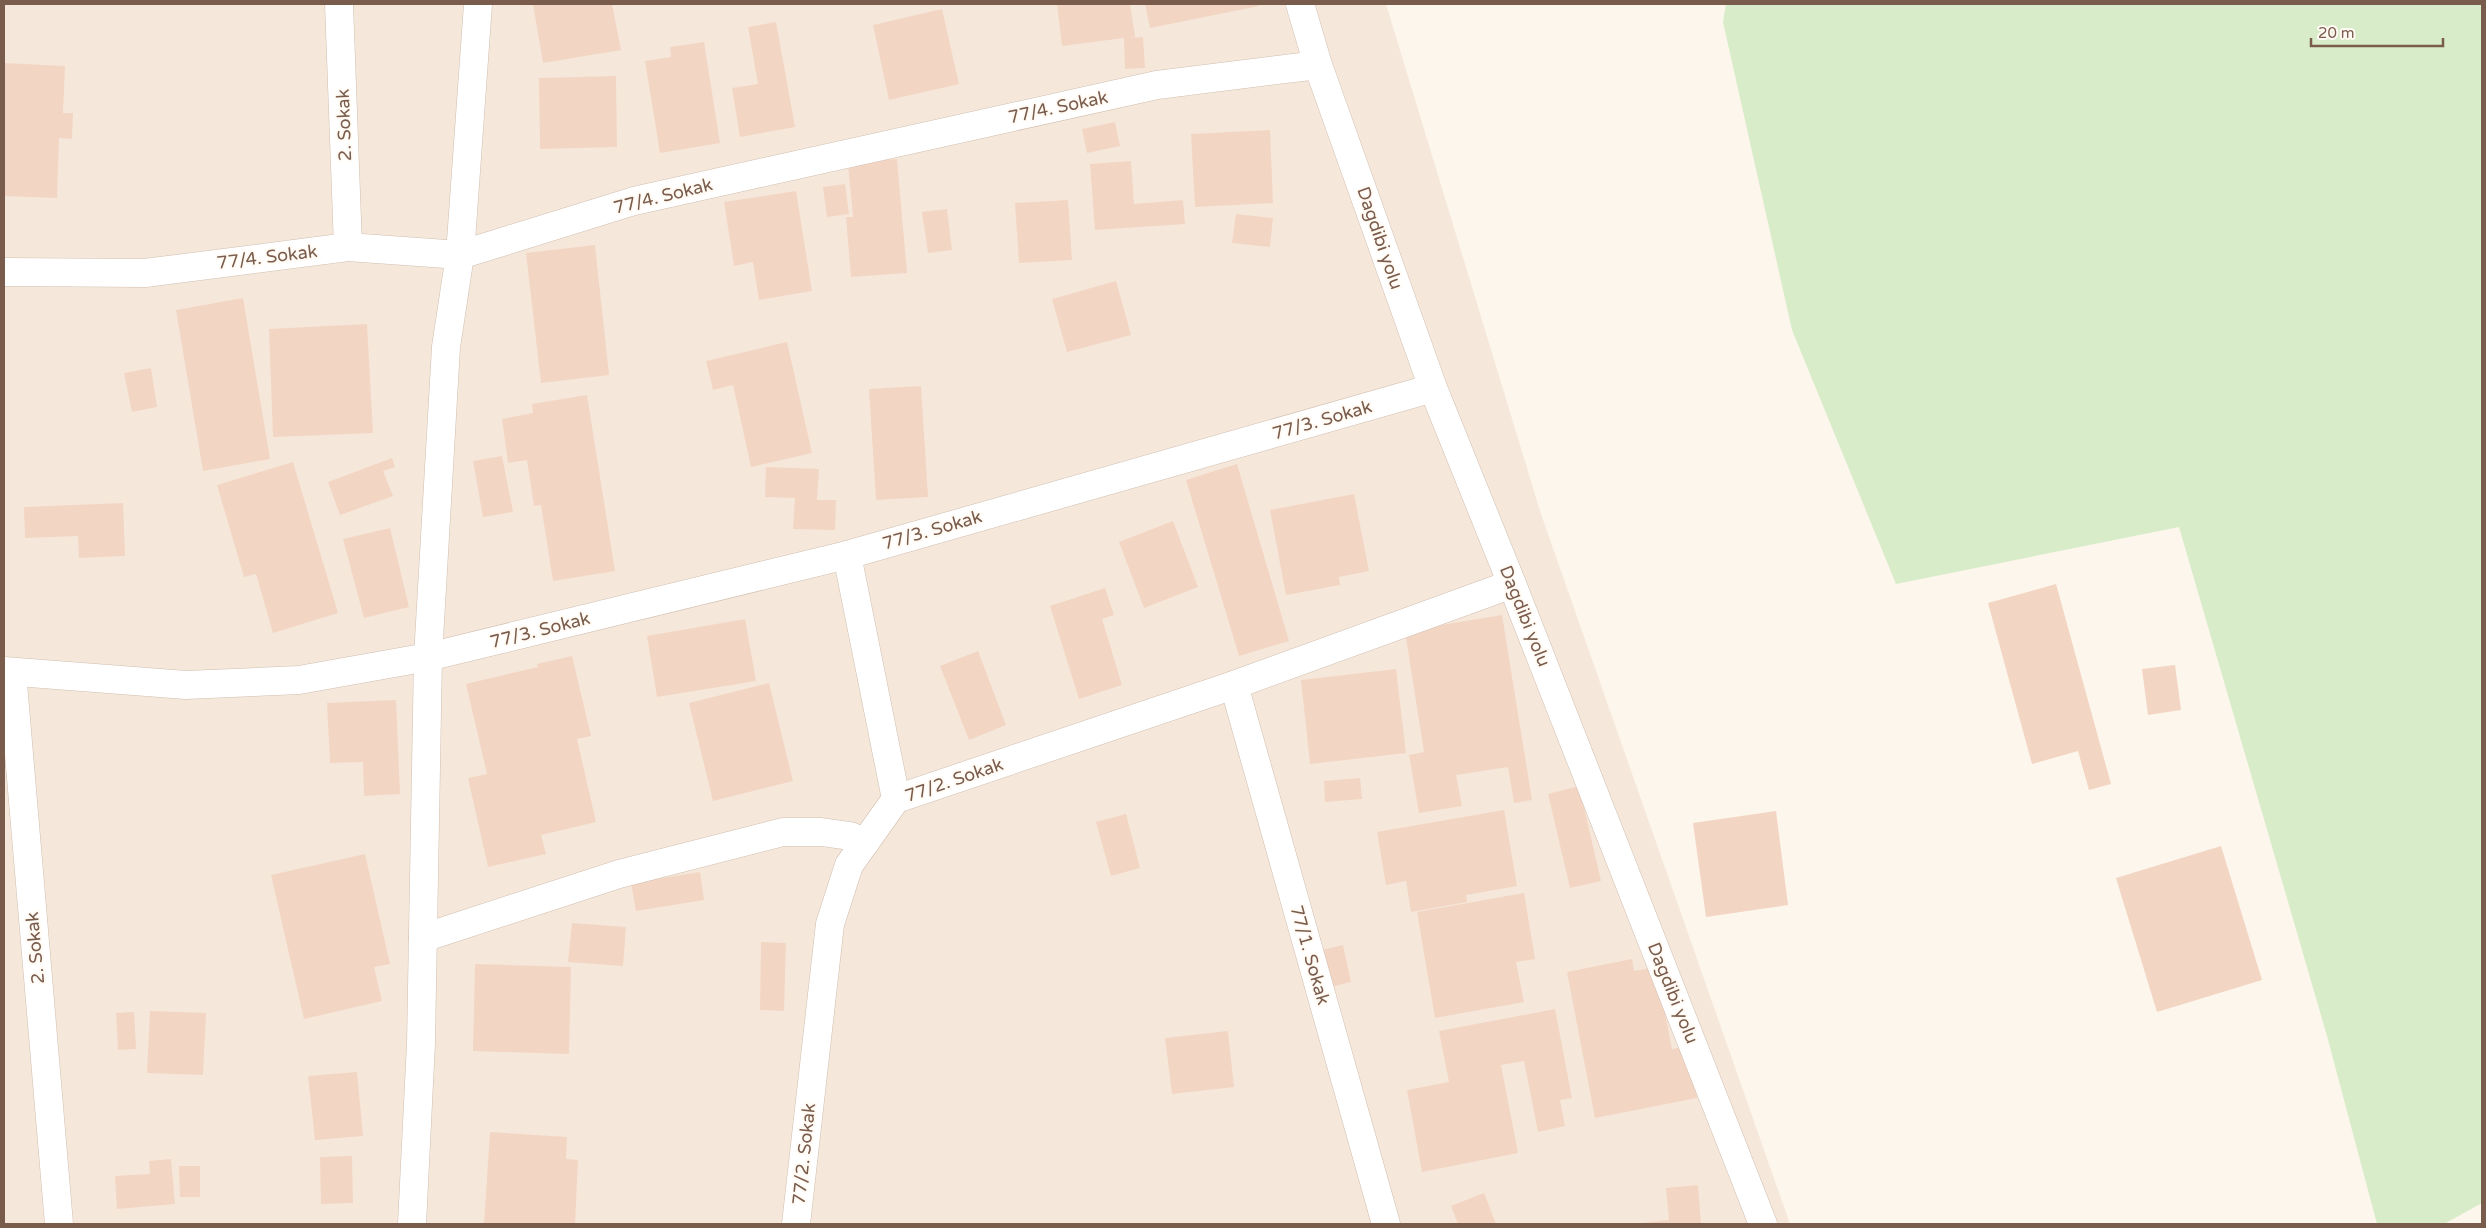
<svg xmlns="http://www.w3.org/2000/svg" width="2486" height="1228" font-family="'Varela Round',sans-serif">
  <rect width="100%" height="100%" fill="#fdf6ec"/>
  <!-- residential -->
  <polygon fill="#f5e8da" points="4,4 1386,4 1541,514 1790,1224 4,1224"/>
  <!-- green -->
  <polygon fill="#d8ecc9" points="1726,4 2482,4 2482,1203 2444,1224 2377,1224 2327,1036 2179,527 1896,584 1792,330 1723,22"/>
  <!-- building -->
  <g fill="#f3d5c3">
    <polygon points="533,4 612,4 621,50 543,63"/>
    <polygon points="1057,4 1130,4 1135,37 1126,38 1143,37 1145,68 1125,69 1124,38 1062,46"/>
    <polygon points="1145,4 1259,4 1259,6 1150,28"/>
    <polygon points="942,9 959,84 889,100 873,25"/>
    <polygon points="776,22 795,127 740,137 732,88 758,84 748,27"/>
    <polygon points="704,42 720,143 660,153 645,61 671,57 670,47"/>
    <polygon points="4,63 65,66 63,113 73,113 72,139 59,138 57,198 4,196"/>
    <polygon points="616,76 617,147 540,149 539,78"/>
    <polygon points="1115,122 1120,146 1087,153 1082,129"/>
    <polygon points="1270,130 1273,203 1195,207 1191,134"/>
    <polygon points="897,159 907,273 851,277 846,217 853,217 848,163"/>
    <polygon points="1131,161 1134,204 1183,200 1185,224 1095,230 1090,164"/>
    <polygon points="845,184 849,214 827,217 823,187"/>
    <polygon points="796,191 812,291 759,300 753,262 734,266 724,202"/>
    <polygon points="1068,200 1072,260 1019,263 1015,203"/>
    <polygon points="947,209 952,250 928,253 922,212"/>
    <polygon points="1236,214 1273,218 1270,247 1232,243"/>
    <polygon points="595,245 609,375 541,383 526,253"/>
    <polygon points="1116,281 1131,335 1067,352 1052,299"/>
    <polygon points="243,298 270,459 203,471 176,310"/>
    <polygon points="367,324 373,433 273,437 269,329"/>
    <polygon points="787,342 812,453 751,467 733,385 713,390 706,361"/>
    <polygon points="151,368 157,407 132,412 124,373"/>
    <polygon points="921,386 928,497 876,500 869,389"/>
    <polygon points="587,395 615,571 553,581 541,505 534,506 527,460 508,463 502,419 533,413 532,404"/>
    <polygon points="502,456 513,512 483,517 473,461"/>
    <polygon points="392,458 395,467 383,471 393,496 340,515 328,482"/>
    <polygon points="293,462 338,613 273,633 256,574 244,577 217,485"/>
    <polygon points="1237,464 1289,641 1239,656 1186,480"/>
    <polygon points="766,467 819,469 817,500 836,500 835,530 793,529 795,498 765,497"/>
    <polygon points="1354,494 1369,571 1339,577 1340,585 1286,595 1270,510"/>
    <polygon points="123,503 125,556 79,558 78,536 25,538 24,507"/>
    <polygon points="1173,521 1198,587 1144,608 1119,542"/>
    <polygon points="390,528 409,607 364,618 343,539"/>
    <polygon points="2056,584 2111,784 2089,790 2078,751 2032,764 1988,603"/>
    <polygon points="1105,588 1114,615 1102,619 1122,685 1079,699 1050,606"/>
    <polygon points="1502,615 1532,800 1514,803 1508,767 1456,775 1462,806 1419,813 1409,755 1424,752 1405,631"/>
    <polygon points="745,619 756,681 657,697 647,636"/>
    <polygon points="978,651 1006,725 969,740 940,666"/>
    <polygon points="572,656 591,736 577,739 596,822 541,835 546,854 488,867 468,778 487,774 466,684 538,667 537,664"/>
    <polygon points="2175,665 2181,710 2148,715 2142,669"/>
    <polygon points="1396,669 1406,753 1310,764 1301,680"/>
    <polygon points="769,683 793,781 713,801 689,703"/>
    <polygon points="396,700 400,794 364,796 363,762 330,763 327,703"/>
    <polygon points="1360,778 1362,799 1325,802 1324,781"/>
    <polygon points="1579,786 1601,881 1570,888 1548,794"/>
    <polygon points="1504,810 1517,886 1466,895 1467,902 1411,912 1406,881 1386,885 1377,832"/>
    <polygon points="1776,811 1788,905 1706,917 1693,823"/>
    <polygon points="1126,814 1140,868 1111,876 1096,822"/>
    <polygon points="2221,846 2262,980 2157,1012 2116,878"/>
    <polygon points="365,854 390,964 374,967 382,1001 304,1019 271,875"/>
    <polygon points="700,872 704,900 636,911 631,883"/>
    <polygon points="1524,893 1535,959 1516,962 1524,1002 1435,1018 1417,912"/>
    <polygon points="572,923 626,927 623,966 568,962"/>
    <polygon points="761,942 786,943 784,1011 760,1010"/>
    <polygon points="1343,945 1351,982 1323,989 1313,952"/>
    <polygon points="1632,959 1634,971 1656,967 1672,1049 1687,1046 1697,1098 1595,1118 1567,972"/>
    <polygon points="475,964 571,967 569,1054 473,1051"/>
    <polygon points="1555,1009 1572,1098 1560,1100 1565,1126 1538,1132 1524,1061 1501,1065 1518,1153 1422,1172 1407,1090 1449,1082 1439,1031"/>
    <polygon points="150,1011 206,1013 203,1075 147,1073"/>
    <polygon points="134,1012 136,1049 118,1050 116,1013"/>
    <polygon points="1228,1031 1234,1087 1172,1094 1165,1038"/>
    <polygon points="357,1072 363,1136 315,1140 308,1076"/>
    <polygon points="490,1132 567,1137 566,1159 578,1160 575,1224 484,1224"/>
    <polygon points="352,1156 353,1203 321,1204 320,1157"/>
    <polygon points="171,1159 175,1204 117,1209 115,1176 150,1174 149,1161"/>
    <polygon points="179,1166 200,1166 200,1197 180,1197"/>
    <polygon points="1698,1185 1701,1224 1634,1224 1669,1220 1666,1188"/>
    <polygon points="1484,1193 1496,1224 1458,1224 1451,1206"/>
  </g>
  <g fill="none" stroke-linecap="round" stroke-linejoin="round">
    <defs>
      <g id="minor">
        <polyline points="339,4 348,247"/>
        <polyline points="1300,4 1318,65 1433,388 1512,584 1763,1224"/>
        <polyline points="4,272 145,273 348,247 460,255 634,201 1157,85 1318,65"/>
        <polyline points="847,555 896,799"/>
        <polyline points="4,671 186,685 299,680 428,657 847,555 1433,388"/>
        <polyline points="12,672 59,1224"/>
        <polyline points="1234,685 1386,1224"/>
        <polyline points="423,938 619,874 783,832 821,832 850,836 865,843"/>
        <polyline points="412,1224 421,1043 428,657 446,347 460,255 478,4"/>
        <polyline points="796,1224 830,924 849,865 896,799 1234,685 1512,584"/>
      </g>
    </defs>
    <!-- minor casing -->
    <use href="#minor" stroke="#d1beb0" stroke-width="29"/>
    <!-- minor -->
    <use href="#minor" stroke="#fff" stroke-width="28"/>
  </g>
  <g text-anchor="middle" stroke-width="4" stroke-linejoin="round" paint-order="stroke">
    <!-- street labels -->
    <g font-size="18" fill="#7a5c4d" stroke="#fffaf3">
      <text transform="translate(1058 107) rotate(-12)" y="6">77/4. Sokak</text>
      <text transform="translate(344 125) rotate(-92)" y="6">2. Sokak</text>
      <text transform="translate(663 196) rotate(-14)" y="6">77/4. Sokak</text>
      <text transform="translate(1380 238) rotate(71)" y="6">Dagdibi yolu</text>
      <text transform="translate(267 257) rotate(-7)" y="6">77/4. Sokak</text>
      <text transform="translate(1322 420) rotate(-16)" y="6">77/3. Sokak</text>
      <text transform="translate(932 530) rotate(-16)" y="6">77/3. Sokak</text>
      <text transform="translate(1525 616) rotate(68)" y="6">Dagdibi yolu</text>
      <text transform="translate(540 630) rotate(-14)" y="6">77/3. Sokak</text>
      <text transform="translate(954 780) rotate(-19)" y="6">77/2. Sokak</text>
      <text transform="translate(35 948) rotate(-95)" y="6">2. Sokak</text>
      <text transform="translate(1310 955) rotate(74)" y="6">77/1. Sokak</text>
      <text transform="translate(1673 993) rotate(68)" y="6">Dagdibi yolu</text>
      <text transform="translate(804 1154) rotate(-84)" y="6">77/2. Sokak</text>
    </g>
  </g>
  <!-- border -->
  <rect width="2486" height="1228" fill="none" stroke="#7a5c4d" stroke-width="10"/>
  <!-- scale -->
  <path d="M2311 38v8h132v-8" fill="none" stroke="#7a5c4d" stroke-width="2.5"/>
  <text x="2318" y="38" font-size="15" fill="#7a5c4d" stroke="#fffaf3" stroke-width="4" paint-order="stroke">20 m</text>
</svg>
